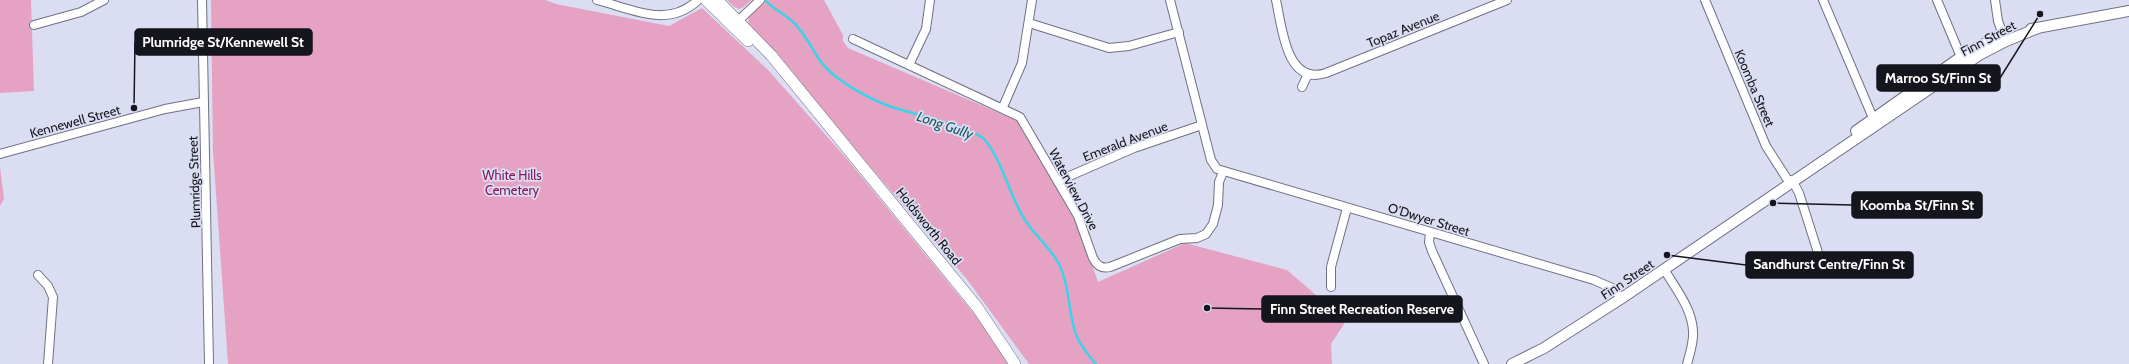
<svg xmlns="http://www.w3.org/2000/svg" width="2129" height="364" font-family="Cabin,sans-serif">
  <rect width="100%" height="100%" fill="#dbdef3"/>
  <!-- green -->
  <g fill="#e5a2c2">
    <polygon points="0,0 31,0 34,91 0,93"/>
    <polygon points="211,0 545,0 556,4 669,26 702,8 768,70 847,159 997,342 1009,364 228,364 213,151"/>
    <path d="M727,0H751C741,10 739,13 727,0Z"/>
    <polygon points="767,0 824,0 843,35 843,41 848,48 1018,121 1079,228 1098,282 1185,243 1287,270 1346,321 1331,344 1332,364 1029,364 966,278 748,25 749,16"/>
    <polygon points="0,167 4,199 0,206"/>
  </g>
  <g fill="none" stroke-linecap="round" stroke-linejoin="round">
    <!-- stream -->
    <path stroke="#3ad3e9" stroke-width="2.5" d="M765,0C773,9 785,14 793,22C805,33 812,49 821,62C834,80 871,100 892,107C910,113 975,128 985,140C1002,161 1008,190 1021,213C1030,232 1049,245 1059,264C1069,284 1068,307 1074,328C1077,341 1087,354 1096,364"/>
    <defs>
      <g id="minor">
        <polyline points="202,0 209,364"/>
        <path d="M597,0C632,9 668,29 698,0"/>
        <polyline points="1170,0 1211,160 1217,169 1594,280 1612,288 1622,298"/>
        <path d="M1276,0C1282,27 1286,86 1326,73L1507,0"/>
        <polyline points="1705,0 1766,146 1789,182"/>
        <polyline points="1823,0 1873,118"/>
        <polyline points="1937,0 1961,57"/>
        <polyline points="1995,0 1998,21 2003,35"/>
        <polyline points="1029,23 1109,48 1129,46 1179,32"/>
        <polyline points="735,24 760,0"/>
        <polyline points="34,25 81,12 104,0"/>
        <path d="M853,39L1020,117L1078,216L1093,258C1097,266 1102,269 1110,267L1180,239L1197,238L1206,234L1213,224L1218,205L1219,182L1223,172"/>
        <polyline points="909,65 926,29 930,0"/>
        <polyline points="1302,87 1308,74"/>
        <polyline points="1003,107 1022,63 1032,0"/>
        <polyline points="0,154 165,109 203,102"/>
        <polyline points="1792,180 1799,193 1821,262"/>
        <polyline points="1058,181 1134,148 1202,125"/>
        <polyline points="1430,233 1429,242 1432,251 1484,364"/>
        <path d="M1664,269C1675,288 1692,308 1693,331C1694,342 1690,353 1687,364"/>
        <polyline points="38,275 48,286 53,297 48,364"/>
        <polyline points="1331,287 1331,267 1347,208"/>
      </g>
      <g id="tertiary">
        <polyline points="2031,29 2129,11"/>
        <polyline points="1856,131 1968,52 1994,39"/>
        <polyline points="1512,364 1544,348 1622,298 1979,55 2006,41 2038,28"/>
      </g>
      <g id="secondary">
        <polyline points="706,0 748,41"/>
        <polyline points="717,0 771,55 977,307 1015,364"/>
      </g>
    </defs>
    <!-- minor casing -->
    <use href="#minor" stroke="#6e7183" stroke-width="10"/>
    <!-- tertiary casing -->
    <use href="#tertiary" stroke="#6e7183" stroke-width="12"/>
    <!-- secondary casing -->
    <use href="#secondary" stroke="#6e7183" stroke-width="12"/>
    <!-- minor -->
    <use href="#minor" stroke="#fff" stroke-width="8"/>
    <!-- tertiary -->
    <use href="#tertiary" stroke="#fff" stroke-width="10"/>
    <!-- secondary -->
    <use href="#secondary" stroke="#fff" stroke-width="11"/>
  </g>
  <g text-anchor="middle" stroke-width="3.5" stroke-linejoin="round" paint-order="stroke">
    <!-- street labels -->
    <g font-size="13" fill="#15161d" stroke="#dbdef3">
      <text transform="translate(1403 29) rotate(-22)" y="5">Topaz Avenue</text>
      <text transform="translate(1988 38) rotate(-28)" y="5">Finn Street</text>
      <text transform="translate(1755 88) rotate(67)" y="5">Koomba Street</text>
      <text transform="translate(75 121) rotate(-15)" y="5">Kennewell Street</text>
      <text transform="translate(1125 141) rotate(-21)" y="5">Emerald Avenue</text>
      <text transform="translate(194 182) rotate(-92)" y="5">Plumridge Street</text>
      <text transform="translate(1074 189) rotate(62)" y="5">Waterview Drive</text>
      <text transform="translate(1429 219) rotate(17)" y="5">O'Dwyer Street</text>
      <text transform="translate(929 226) rotate(51)" y="5">Holdsworth Road</text>
      <text transform="translate(1627 279) rotate(-34)" y="5">Finn Street</text>
    </g>
    <!-- park labels -->
    <g font-size="13" fill="#831759" stroke="#dbdef3">
      <text x="512" y="180">White Hills<tspan x="512" dy="15">Cemetery</tspan></text>
    </g>
    <!-- water labels -->
    <g font-size="14" font-style="italic" fill="#17555e" stroke="#dbdef3">
      <text transform="translate(945 125) rotate(19)" y="5">Long Gully</text>
    </g>
  </g>
  <!-- callouts -->
  <path fill="none" stroke="#15161d" stroke-width="1.5" d="M134 108L135 42M2040 14L2000 78M1773 203L1852 205M1667 255L1746 265M1207 308L1262 309"/>
  <g fill="#15161d" stroke="#dbdef3" stroke-width="1.5">
    <circle cx="134" cy="108" r="4"/>
    <circle cx="2040" cy="14" r="4"/>
    <circle cx="1773" cy="203" r="4"/>
    <circle cx="1667" cy="255" r="4"/>
    <circle cx="1207" cy="308" r="4"/>
  </g>
  <g fill="#15161d" stroke="#15161d" stroke-width="1.5">
    <rect x="135" y="29" width="177" height="26" rx="4"/>
    <rect x="1877" y="65" width="123" height="26" rx="4"/>
    <rect x="1852" y="192" width="130" height="26" rx="4"/>
    <rect x="1746" y="252" width="167" height="26" rx="4"/>
    <rect x="1262" y="296" width="200" height="26" rx="4"/>
  </g>
  <g font-size="14" text-anchor="middle" font-weight="bold" fill="#fff">
    <text x="223" y="47">Plumridge St/Kennewell St</text>
    <text x="1938" y="83">Marroo St/Finn St</text>
    <text x="1917" y="210">Koomba St/Finn St</text>
    <text x="1829" y="269">Sandhurst Centre/Finn St</text>
    <text x="1362" y="314">Finn Street Recreation Reserve</text>
  </g>
</svg>
